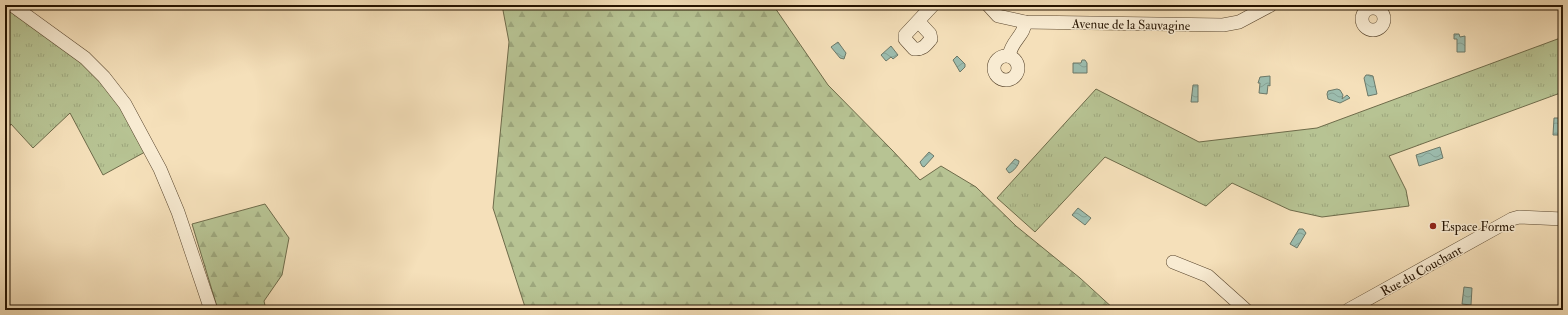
<svg xmlns="http://www.w3.org/2000/svg" width="1568" height="315" font-family="'IM FELL Double Pica',serif">
  <defs>
    <pattern id="grass-tufts" width="24" height="20" patternUnits="userSpaceOnUse"><rect width="24" height="20" fill="#b7c393"/><path d="M3 7l-1-3M5 7V3M7 7l1-3M15 17l-1-3M17 17v-4M19 17l1-3" fill="none" stroke="#9da77d"/></pattern>
    <pattern id="forest-firs" width="22" height="20" patternUnits="userSpaceOnUse"><rect width="22" height="20" fill="#b7c393"/><path d="M5 1l3.5 6h-7zM16 11l3.5 6h-7z" fill="#9da77d"/></pattern>
    <pattern id="water-waves" width="16" height="10" patternUnits="userSpaceOnUse"><rect width="16" height="10" fill="#9cbdaf"/><path d="M0 5q4-4 8 0t8 0" fill="none" stroke="#86a295"/></pattern>
  </defs>
  <rect width="100%" height="100%" fill="#f5e0ba"/>
  <filter id="stains"><feTurbulence type="fractalNoise" baseFrequency=".005" numOctaves="4"/><feColorMatrix values="0 0 0 0 .2 0 0 0 0 .09 0 0 0 0 .02 0 0 0 .5 -.17"/></filter>
  <radialGradient id="worn" r=".72"><stop offset=".6" stop-color="#630" stop-opacity="0"/><stop offset="1" stop-color="#630" stop-opacity=".3"/></radialGradient>
  <!-- grass -->
  <g fill="url(#grass-tufts)" stroke="#6e6b4a">
    <path d="M5,8C47,35 93,64 121,106C130,120 137,137 145,152L103,175L70,113L33,148L11,124L5,133Z"/>
    <polygon points="1563,33 1563,92 1389,156 1406,190 1409,206 1322,217 1290,210 1232,183 1206,206 1105,157 1035,232 997,198 1096,89 1199,142 1317,128 1563,37"/>
  </g>
  <!-- forest -->
  <g fill="url(#forest-firs)" stroke="#6e6b4a">
    <polygon points="502,5 773,5 828,85 893,151 920,180 941,166 976,187 1016,226 1080,278 1115,310 526,310 493,208 509,42"/>
    <polygon points="265,204 289,238 282,275 264,301 266,310 218,310 192,224"/>
  </g>
  <!-- water -->
  <g fill="url(#water-waves)" stroke="#6c7969">
    <polygon points="1454,34 1459,34 1460,37 1465,36 1465,52 1457,52 1457,39 1454,39"/>
    <polygon points="838,42 846,53 844,59 840,58 831,47"/>
    <polygon points="891,46 898,55 893,59 891,57 886,61 881,55"/>
    <polygon points="957,56 965,64 965,67 960,72 953,60"/>
    <polygon points="1082,60 1085,60 1087,63 1087,73 1073,73 1073,63 1081,63"/>
    <polygon points="1366,75 1369,75 1373,76 1377,94 1368,96 1364,78"/>
    <polygon points="1270,76 1270,86 1268,85 1267,94 1259,93 1260,83 1258,83 1260,77"/>
    <polygon points="1193,85 1198,85 1198,102 1191,102"/>
    <polygon points="1337,89 1340,90 1343,95 1342,99 1347,95 1350,98 1340,103 1328,99 1327,94 1328,91"/>
    <polygon points="1554,118 1561,118 1560,123 1563,124 1563,135 1553,135"/>
    <polygon points="1440,147 1443,158 1419,166 1416,155"/>
    <polygon points="929,152 934,156 924,167 922,166 920,162"/>
    <path d="M1015,159L1019,161C1019,165 1013,172 1009,173L1006,169Z"/>
    <polygon points="1078,208 1091,218 1085,225 1072,215"/>
    <polygon points="1299,229 1303,229 1306,233 1297,248 1290,244"/>
    <polygon points="1464,287 1472,288 1471,305 1462,304"/>
  </g>
  <g fill="none" stroke-linecap="round" stroke-linejoin="round">
    <defs>
      <g id="street">
        <polyline points="12,5 85,58 104,77 125,104 160,169 178,212 211,310"/>
        <polyline points="988,5 998,16 1025,22 1223,25 1239,22 1271,5"/>
        <circle cx="1373" cy="19" r="11"/>
        <path d="M919,22L930,34L931,39C926,45 923,50 914,49L905,39V35L933,5"/>
        <path d="M1009,56C1011,41 1025,35 1025,22"/>
        <circle cx="1006" cy="68" r="12"/>
        <polyline points="1173,262 1208,276 1246,310"/>
        <polyline points="1348,310 1512,219 1519,217 1563,219"/>
      </g>
    </defs>
    <!-- street casing -->
    <use href="#street" stroke="#59462e" stroke-width="14"/>
    <!-- street -->
    <use href="#street" stroke="#f8ebd2" stroke-width="13"/>
  </g>
  <!-- markers -->
  <circle fill="#8f2418" stroke="#f8ebd2" stroke-width="1.5" cx="1433" cy="226" r="4"/>
  <g text-anchor="middle" stroke-width="3" stroke-linejoin="round" paint-order="stroke">
    <!-- street labels -->
    <g font-size="13" fill="#251300" stroke="#f8ebd2">
      <text transform="translate(1131 24) rotate(1)" y="5">Avenue de la Sauvagine</text>
      <text transform="translate(1421 270) rotate(-29)" y="5">Rue du Couchant</text>
    </g>
    <!-- poi labels -->
    <g font-size="13" fill="#251300" stroke="#f8ebd2" text-anchor="start">
      <text x="1441" y="231">Espace Forme</text>
    </g>
  </g>
  <!-- margin -->
  <rect width="1568" height="315" fill="none" stroke="#f5e0ba" stroke-width="20"/>
  <rect x="6" y="6" width="1556" height="303" fill="none" stroke="#251300" stroke-width="2"/>
  <rect x="10" y="10" width="1548" height="295" fill="none" stroke="#251300"/>
  <rect width="100%" height="100%" filter="url(#stains)"/>
  <rect width="100%" height="100%" fill="url(#worn)"/>
</svg>
